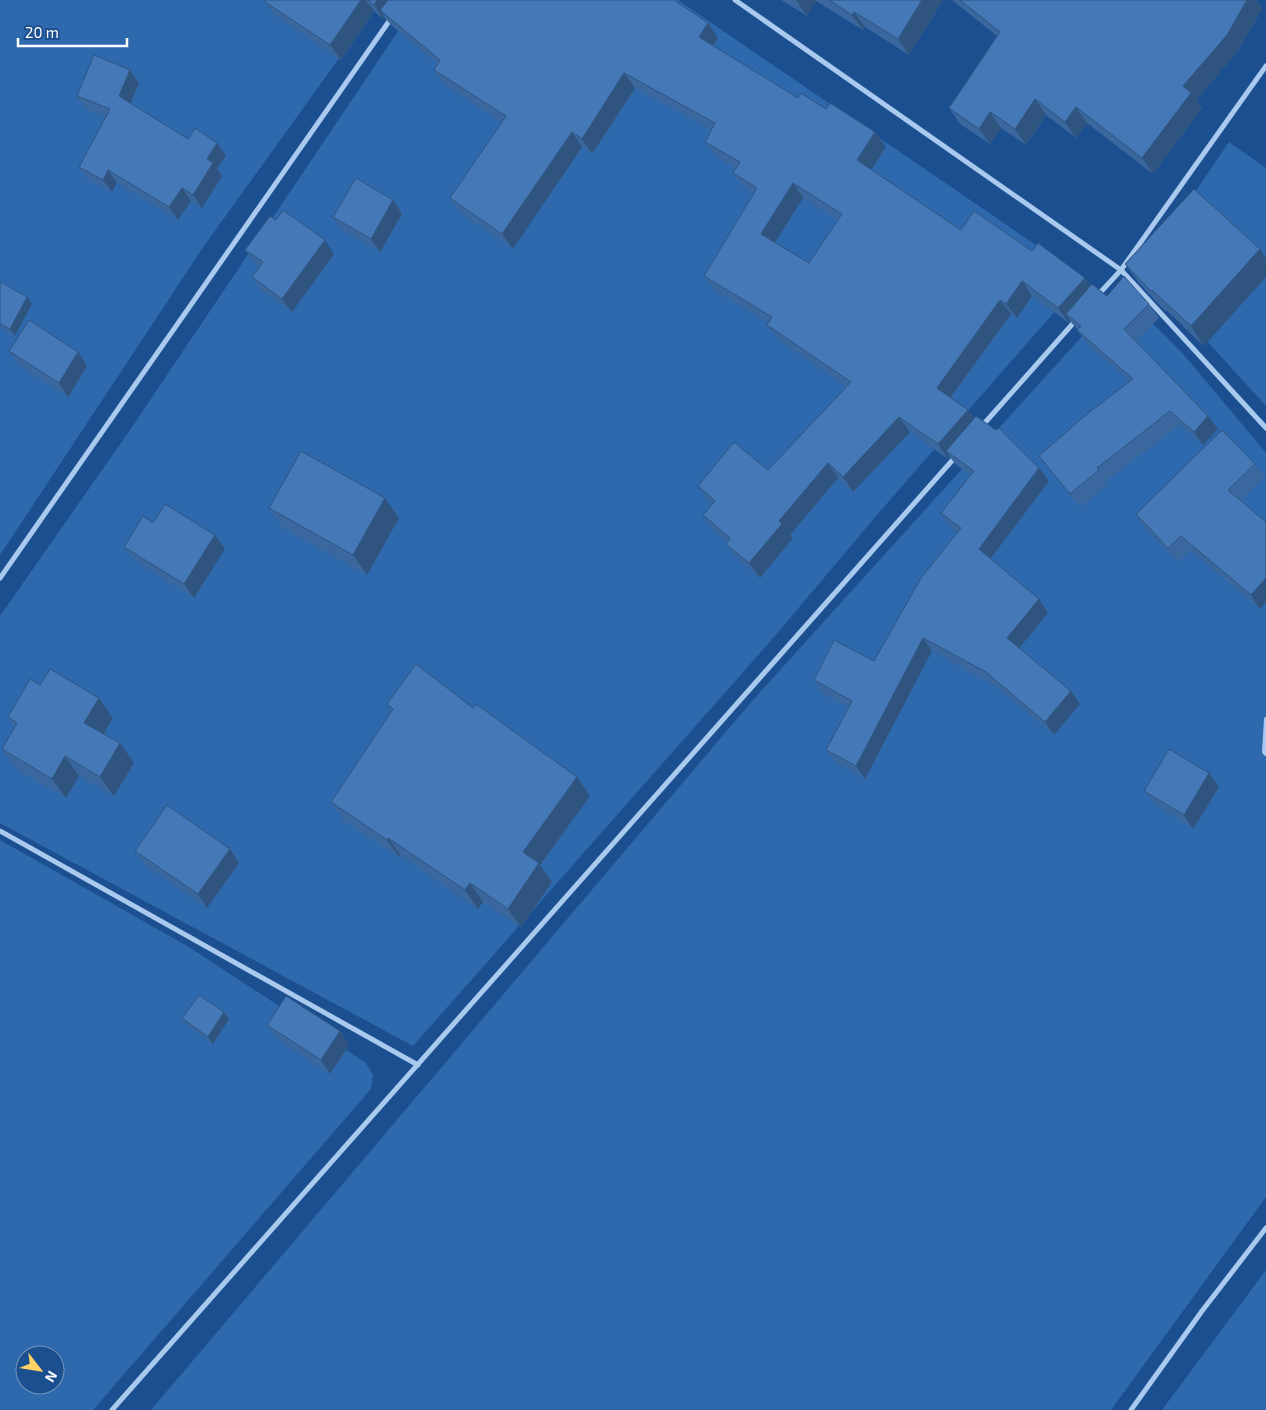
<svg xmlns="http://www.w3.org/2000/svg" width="1266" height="1410" font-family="'Exo 2',sans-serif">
  <rect width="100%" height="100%" fill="#1b4f8f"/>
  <!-- green -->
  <g fill="#2e69ad" fill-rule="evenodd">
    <polygon points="0,0 381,0 204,246 0,555"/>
    <polygon points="419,0 678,0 1084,278 876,516 775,636 413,1046 0,823 0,616 130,430"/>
    <polygon points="1229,142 1266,168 1266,406 1142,270"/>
    <polygon points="1122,292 1184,355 1266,453 1266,1197 1111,1410 151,1410 752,701"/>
    <path d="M0,840L189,947L366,1063L373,1075L371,1089L93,1410H0ZM25,1355H55V1385H25Z"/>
    <polygon points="1266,1270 1266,1410 1162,1410"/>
  </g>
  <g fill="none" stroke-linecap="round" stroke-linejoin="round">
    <!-- service -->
    <polyline stroke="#a9c9ee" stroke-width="4" points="1266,719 1264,752 1266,754"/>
    <!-- minor -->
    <g stroke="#a9c9ee" stroke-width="5">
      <polyline points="735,0 1121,270 1266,428"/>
      <polyline points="1098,295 1121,270 1266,66"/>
      <polyline points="982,426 1076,320"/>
      <polyline points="0,578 392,17"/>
      <polyline points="0,831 418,1065"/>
      <polyline points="112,1410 957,455"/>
      <polyline points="1131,1410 1202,1311 1266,1228"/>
    </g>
  </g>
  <!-- wall -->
  <g fill="#3a679d" fill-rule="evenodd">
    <path d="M266,0H674L718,38L713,46L798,98L826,109L875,132L886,147L871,169L961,230L1032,251L1085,278L1091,287L1107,296L1149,304L1159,318L1136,341L1218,429L1203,445L1180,425L1106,481L1108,484L1080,507L1049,469L1039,456L1130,381L1087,344L1077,330H1078L1076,328L1070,321L1069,323L1032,296L1017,318L1011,314L951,398L968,410L974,419L1049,481L990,559L1039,599L1048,613L1019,648L1080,704L1054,735L995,686L932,651L865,779L836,763L826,750L849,707L823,694L814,680L874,661L958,532L950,527L941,513L970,475L955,464L950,457L948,459L910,432L853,492L838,478L790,535L793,538L760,578L737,558L726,544L728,542L713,530L703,515L712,504L708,501L698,486L768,470L847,387L777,339L767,325L768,323L714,290L704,276L754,194L744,188L733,173L736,169L716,156L705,142L712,130L635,88L592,154L582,147L513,249L460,213L450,198L502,122L444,85L434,70L438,64L391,25L385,18L384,20L374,11L341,60L276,16L265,2ZM803,198L838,220L809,263L775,242Z"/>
    <polygon points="781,0 943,0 909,55 865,27 863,30 816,1 807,16"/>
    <polygon points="952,0 1256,0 1262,9 1238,51 1196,100 1202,108 1153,174 1087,123 1076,138 1046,115 1026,145 1001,128 990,144 960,124 949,108 997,36"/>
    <polygon points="130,70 139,83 131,103 188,139 226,155 217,169 222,176 202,208 191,201 178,220 117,183 112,192 88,180 79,167 106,117 86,109 77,96"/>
    <polygon points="1194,189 1204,346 1166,310 1165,311 1139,283 1125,264"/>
    <polygon points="393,200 402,214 380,252 343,231 333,217"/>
    <polygon points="276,220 334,254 292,312 262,291 252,277 260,267 255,263 245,250"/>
    <polygon points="0,284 32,304 15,336 0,328"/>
    <polygon points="9,351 78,352 87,366 68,397 18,365"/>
    <polygon points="1255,464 1265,477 1241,500 1266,522 1266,602 1260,609 1190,550 1178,562 1145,528 1136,514"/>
    <polygon points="269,508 399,518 367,575 283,528"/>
    <polygon points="153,523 215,535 225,549 194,598 134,560 124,547"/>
    <polygon points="40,685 99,698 113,718 104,734 120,743 134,763 114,796 79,776 66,798 16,769 2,749 15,727 8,717"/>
    <polygon points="387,704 473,708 577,777 590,796 540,865 552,882 521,927 483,902 478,909 401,856 400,858 344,821 331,802 392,711"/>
    <polygon points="1209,773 1219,787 1193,829 1154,804 1144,791"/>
    <polygon points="230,849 239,863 207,908 145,865 135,851"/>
    <polygon points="224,1012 229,1019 213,1044 187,1025 182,1018"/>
    <polygon points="267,1025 340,1031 349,1045 330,1074 277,1039"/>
  </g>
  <!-- shaded-wall -->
  <g fill="#305480">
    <polygon points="361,0 366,0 374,11 341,60 330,45"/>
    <polygon points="377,0 398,0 380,10 385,18 384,20 374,5"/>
    <polygon points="796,0 815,0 816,1 807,16"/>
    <polygon points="922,0 943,0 909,55 898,39"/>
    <polygon points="1247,0 1256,0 1262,9 1238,51 1196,100 1202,108 1153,174 1142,158 1183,86"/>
    <polygon points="854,12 865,27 863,30 852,15"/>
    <polygon points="708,23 718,38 709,52 699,37"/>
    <polygon points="130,70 139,83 128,109 119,96"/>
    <polygon points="624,73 635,88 592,154 582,139"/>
    <polygon points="1035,99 1046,115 1026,145 1015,129"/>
    <polygon points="1076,107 1087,123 1076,138 1065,122"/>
    <polygon points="990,112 1001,128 990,144 979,129"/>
    <polygon points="572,132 582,147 513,249 502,234"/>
    <polygon points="875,132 886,147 868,175 857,160"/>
    <polygon points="217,143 226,155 217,169 222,176 202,208 193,195 207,159"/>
    <polygon points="108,170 117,183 112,192 103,180"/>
    <polygon points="793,183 803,198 771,249 761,234"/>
    <polygon points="182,188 191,201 178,220 169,207"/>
    <polygon points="393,200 402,214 380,252 371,239"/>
    <polygon points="325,240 334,254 292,312 282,299"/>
    <polygon points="1260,249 1266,258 1266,277 1204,346 1191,326"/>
    <polygon points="1085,278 1095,293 1066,314 1070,321 1069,323 1058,308"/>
    <polygon points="1022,281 1032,296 1017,318 1006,304"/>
    <polygon points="27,297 32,304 15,336 10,329"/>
    <polygon points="1000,300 1011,314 947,402 937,388"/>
    <polygon points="78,352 87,366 68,397 59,383"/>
    <polygon points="968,410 978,424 946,451 950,457 948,459 938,444"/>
    <polygon points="1208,416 1218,429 1203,445 1194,432"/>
    <polygon points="899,417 910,432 853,492 843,477"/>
    <polygon points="828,463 838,478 790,535 793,538 760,578 749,563 779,521"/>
    <polygon points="1039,468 1049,481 988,562 979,549"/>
    <polygon points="385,498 399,518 367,575 353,555"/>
    <polygon points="215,535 225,549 194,598 184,584"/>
    <polygon points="1266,578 1266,602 1260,609 1251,595"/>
    <polygon points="1039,599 1048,613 1016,652 1007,638"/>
    <polygon points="923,638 932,651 865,779 856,766"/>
    <polygon points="1071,691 1080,704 1054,735 1045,722"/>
    <polygon points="99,698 113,718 98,743 84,723"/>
    <polygon points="120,743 134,763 114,796 100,777"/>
    <polygon points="65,756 79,776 66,798 52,779"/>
    <polygon points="1209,773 1219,787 1193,829 1184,815"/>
    <polygon points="577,777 590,796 540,865 552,882 521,927 508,909 523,852"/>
    <polygon points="388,838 401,856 400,858 387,840"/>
    <polygon points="230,849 239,863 207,908 198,894"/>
    <polygon points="470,883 483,902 478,909 465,890"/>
    <polygon points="224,1012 229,1019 213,1044 208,1037"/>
    <polygon points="340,1031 349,1045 330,1074 321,1060"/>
  </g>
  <!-- building -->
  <g fill="#4478b7" stroke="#305480" fill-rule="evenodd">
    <polygon points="266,0 361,0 330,45 265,2"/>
    <polygon points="368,0 377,0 374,5"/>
    <path d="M388,0H674L708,23L699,37L798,98L801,93L826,109L830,103L875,132L857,160L961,230L974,211L1032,251L1038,243L1085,278L1058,308L1022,281L1006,304L1000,300L937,388L968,410L938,444L899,417L843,477L828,463L779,521L782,524L749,563L726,544L730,538L703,515L715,501L698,486L734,442L768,470L851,382L767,325L772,317L704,276L757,188L733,173L740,162L705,142L715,123L624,73L582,139L572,132L502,234L450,198L506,116L434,70L440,60L380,10ZM793,183L842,214L809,263L761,234Z"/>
    <polygon points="829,0 922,0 898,39 854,12 852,15"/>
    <polygon points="960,0 1247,0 1227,35 1183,86 1191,93 1142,158 1076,107 1065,122 1035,99 1015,129 990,112 979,129 949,108 1000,32"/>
    <polygon points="94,55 130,70 119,96 188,139 195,128 217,143 207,159 213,163 193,195 182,188 169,207 108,170 103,180 79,167 110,109 77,96"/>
    <polygon points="356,178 393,200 371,239 333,217"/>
    <polygon points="1194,189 1260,249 1191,326 1152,290 1151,291 1125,264"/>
    <polygon points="283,210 325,240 282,299 252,277 263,262 245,250 270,216 276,220"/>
    <polygon points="1124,276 1149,304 1124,329 1208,416 1194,432 1170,411 1097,468 1099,470 1070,494 1039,456 1087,414 1133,379 1077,330 1081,326 1066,314 1092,284 1107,296"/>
    <polygon points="1,282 27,297 10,329 0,324 0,284"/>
    <polygon points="29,320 78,352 59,383 9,351"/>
    <polygon points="976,416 996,430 999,428 1039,468 979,549 1039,599 1007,638 1071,691 1045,722 986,672 923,638 856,766 826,750 852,701 814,680 834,640 874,661 921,578 961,528 941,513 974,471 946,451"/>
    <polygon points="1222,430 1255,464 1228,490 1266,522 1266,578 1251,595 1181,536 1168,548 1136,514"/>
    <polygon points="301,451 385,498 353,555 269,508"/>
    <polygon points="165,504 215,535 184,584 124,547 143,516 153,523"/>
    <polygon points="416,664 473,708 476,704 577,777 523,852 539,863 508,909 470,883 465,890 388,838 387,840 331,802 393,709 387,704"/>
    <polygon points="50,669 99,698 84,723 120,743 100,777 65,756 52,779 2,749 17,723 8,717 30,679 40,685"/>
    <polygon points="1169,749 1209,773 1184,815 1144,791"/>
    <polygon points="167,805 230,849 198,894 135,851"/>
    <polygon points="199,995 224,1012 208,1037 182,1018"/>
    <polygon points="286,996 340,1031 321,1060 267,1025"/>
  </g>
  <!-- north arrow -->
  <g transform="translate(40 1370) rotate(121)"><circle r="24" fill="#1b4f8f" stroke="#7695bc"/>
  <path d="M0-4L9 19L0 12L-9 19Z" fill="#ffd166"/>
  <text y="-8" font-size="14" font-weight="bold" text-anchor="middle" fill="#ffffff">N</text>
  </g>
  <!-- scale -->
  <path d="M18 38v8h109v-8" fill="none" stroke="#ffffff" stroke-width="2.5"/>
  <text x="25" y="38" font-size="15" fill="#ffffff" stroke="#1b4f8f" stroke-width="4" paint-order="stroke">20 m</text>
</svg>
